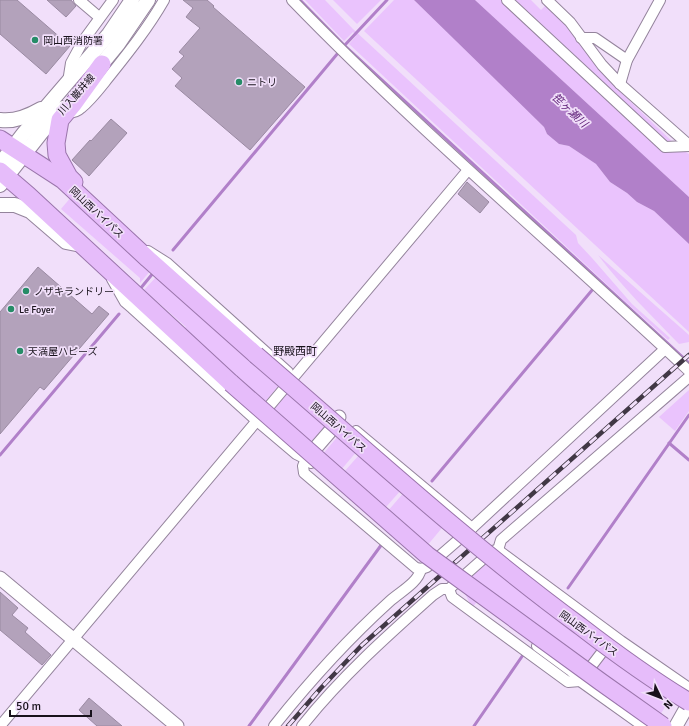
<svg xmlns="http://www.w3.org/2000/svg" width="689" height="726" font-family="Signika,'Noto Sans JP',sans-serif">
  <rect width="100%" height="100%" fill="#f1dffa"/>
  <!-- green -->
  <g fill="#eac3fd" fill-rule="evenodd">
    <polygon points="305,0 325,0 353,29 576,235 578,243 592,258 632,304 670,338 668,340 630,306 349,44 356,36 353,32 344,41"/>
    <polygon points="333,0 381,0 357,24"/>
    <polygon points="394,0 414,0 544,127 547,134 559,144 569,146 596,164 610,182 627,193 637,202 654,211 689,244 689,332 364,31"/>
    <polygon points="475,0 531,0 541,10 546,5 566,26 598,68 616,88 678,147 689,154 689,197"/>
    <polygon points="72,196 151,270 140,283 140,278 61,209"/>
    <path d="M598,255L689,335V342L679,344C651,315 622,287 598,255Z"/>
    <polygon points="157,276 280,384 264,403 184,328 186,327 144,290"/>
    <polygon points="293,384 327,423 323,431 308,445 264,417"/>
    <polygon points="689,390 689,411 675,431 659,417"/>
    <path d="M343,424L408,479L451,517L421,553L319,465L322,455L339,435ZM364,443L367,446L336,481L334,478ZM409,481L412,483L381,519L378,516Z"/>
    <polygon points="493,556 611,637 578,672 479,599 472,608 461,585"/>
    <polygon points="613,647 678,684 654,726 586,681"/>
  </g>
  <!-- water -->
  <polygon fill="#b180c9" points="414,0 475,0 689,197 689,244 654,211 637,202 627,193 610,182 596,164 569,146 559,144 547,134 544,127"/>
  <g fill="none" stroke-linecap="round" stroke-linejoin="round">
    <!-- stream -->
    <g stroke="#b180c9" stroke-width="3">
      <polyline points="300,0 344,45 689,363"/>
      <polyline points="344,46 387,0"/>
      <polyline points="173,250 338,53"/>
      <polyline points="140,289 154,272"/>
      <polyline points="669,443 689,460"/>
      <polyline points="0,455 119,314"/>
      <polyline points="432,481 593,289"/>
      <polyline points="568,588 689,415"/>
      <polyline points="249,726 382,544"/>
      <polyline points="474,726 523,655"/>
    </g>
  </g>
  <!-- building -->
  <g fill="#b3a2bb" stroke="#9a8aa2">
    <polygon points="0,0 17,0 70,46 46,74 0,34"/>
    <polygon points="47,0 71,0 76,6 66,17"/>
    <polygon points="183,0 207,0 214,6 213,7 305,87 250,150 175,86 182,78 172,69 184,56 179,52 200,28 186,17 193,8"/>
    <polygon points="111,119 127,133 89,176 72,160 90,140 91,141"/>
    <polygon points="467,182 489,202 480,213 458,194"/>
    <polygon points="38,267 92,314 99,306 109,314 44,390 40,387 0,434 0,312"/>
    <polygon points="0,592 18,608 12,615 28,628 25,632 51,655 42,665 0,630"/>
    <polygon points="89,698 122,726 97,726 79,710"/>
  </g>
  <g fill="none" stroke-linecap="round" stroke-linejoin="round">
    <defs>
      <g id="minor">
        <polyline points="79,0 99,17"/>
        <path d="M292,0C418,130 557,247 689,371"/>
        <polyline points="507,0 665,147 689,146"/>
        <polyline points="547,0 570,22 602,65 620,84 689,145"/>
        <polyline points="581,38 595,38 627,60"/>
        <polyline points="68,82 71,63 83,41 113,0"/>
        <polyline points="620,84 627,60 660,0"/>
        <path d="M67,113C72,113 77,112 81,108C91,100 100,88 108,78C128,53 148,28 164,0"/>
        <polyline points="148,251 167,263 288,372"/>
        <polyline points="112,279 125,302 132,308 257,421 296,454 306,459 311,463"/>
        <polyline points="306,459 303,466 304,473 416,568 421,569 427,567 472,528 356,431"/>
        <polyline points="472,528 665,349"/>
        <polyline points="498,550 501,540 689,377"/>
        <polyline points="449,589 452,597 568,682 580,681 609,643"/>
        <polyline points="537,646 571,671 580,681 643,726"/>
        <polyline points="0,726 468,170"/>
        <path d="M274,726C309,682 348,639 390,601C400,592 418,583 421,569"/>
        <path d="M302,726C341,677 387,636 433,595L442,589H449L492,551L498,550L621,641L689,688"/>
      </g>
      <g id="tertiary">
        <polyline points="306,459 332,429 339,417"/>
        <polyline points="0,578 177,726"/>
        <polyline points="676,726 689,703"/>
      </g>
      <g id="secondary">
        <polyline points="95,72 118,44 148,0"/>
        <path d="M0,120C15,122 29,116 41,109"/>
        <polyline points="0,164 24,133 109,34 132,0"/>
        <polyline points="0,185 41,133 63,108"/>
        <polyline points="0,205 15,205 30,211 66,242 81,245"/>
      </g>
      <g id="trunk">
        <polyline points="0,139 63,180 148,259 256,355"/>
        <polyline points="0,171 28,195 231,383"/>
        <polyline points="74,182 69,177 57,155 56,143 60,120 74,103 102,64"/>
      </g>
    </defs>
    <!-- minor casing -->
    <use href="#minor" stroke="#94849c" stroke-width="12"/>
    <!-- tertiary casing -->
    <use href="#tertiary" stroke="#94849c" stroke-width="15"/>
    <!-- secondary casing -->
    <use href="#secondary" stroke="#94849c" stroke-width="16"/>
    <!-- trunk casing -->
    <use href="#trunk" stroke="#9a75ab" stroke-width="19"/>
    <!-- minor -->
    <use href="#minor" stroke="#fff" stroke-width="10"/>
    <!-- tertiary -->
    <use href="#tertiary" stroke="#fff" stroke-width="13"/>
    <!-- secondary -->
    <use href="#secondary" stroke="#fff" stroke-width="14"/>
    <!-- trunk -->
    <use href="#trunk" stroke="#e6bcfa" stroke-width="17"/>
    <defs>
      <polyline id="rail" points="288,726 321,688 362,645 689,355"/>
    </defs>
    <!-- rail casing -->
    <use href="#rail" stroke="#413845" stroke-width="4.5"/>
    <!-- rail -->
    <use href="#rail" stroke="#f1dffa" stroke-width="3" stroke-dasharray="9" stroke-linecap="butt"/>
    <defs>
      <g id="trunk-bridge">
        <path d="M256,355C363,447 467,543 580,626C615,653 651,679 689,702"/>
        <polyline points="231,383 427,555 601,682 663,726"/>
      </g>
    </defs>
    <!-- trunk-bridge casing -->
    <use href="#trunk-bridge" stroke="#9a75ab" stroke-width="19" stroke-linecap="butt"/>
    <!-- trunk-bridge -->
    <use href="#trunk-bridge" stroke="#e6bcfa" stroke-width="17"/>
  </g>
  <!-- markers -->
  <g fill="#268c67" stroke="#f1dffa" stroke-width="1.5">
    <circle cx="35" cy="40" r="4"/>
    <circle cx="239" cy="82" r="4"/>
    <circle cx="26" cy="291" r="4"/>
    <circle cx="11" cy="309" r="4"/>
    <circle cx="20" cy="351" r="4"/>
  </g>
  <g text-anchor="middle" stroke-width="3.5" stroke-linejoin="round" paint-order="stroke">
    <!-- poi labels -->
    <g font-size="10" fill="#18121b" stroke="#f1dffa" text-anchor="start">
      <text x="43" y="44">岡山西消防署</text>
      <text x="247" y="86">ニトリ</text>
      <text x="34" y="295">ノザキランドリー</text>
      <text x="19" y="313">Le Foyer</text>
      <text x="28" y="355">天満屋ハピーズ</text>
    </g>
    <!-- street labels -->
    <g font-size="10" fill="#18121b" stroke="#f1dffa">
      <text transform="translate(76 94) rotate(-49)" y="4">川入巌井線</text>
      <text transform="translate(97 212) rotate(43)" y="4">岡山西バイパス</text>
      <text transform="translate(339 427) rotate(41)" y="4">岡山西バイパス</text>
      <text transform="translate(589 633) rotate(36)" y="4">岡山西バイパス</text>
    </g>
    <!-- water labels -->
    <g font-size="11" font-style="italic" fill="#602279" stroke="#f1dffa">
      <text transform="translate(570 110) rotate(43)" y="4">笹ヶ瀬川</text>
    </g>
    <!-- neighbourhood labels -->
    <g font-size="11" fill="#18121b" stroke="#f1dffa">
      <text x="295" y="355">野殿西町</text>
    </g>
  </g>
  <!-- north arrow -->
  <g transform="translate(661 698) rotate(133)" stroke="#f1dffa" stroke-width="3" paint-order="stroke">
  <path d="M0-3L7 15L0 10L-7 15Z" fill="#18121b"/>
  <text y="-6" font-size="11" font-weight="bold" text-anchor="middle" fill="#18121b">N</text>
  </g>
  <!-- scale -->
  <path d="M10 710v6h81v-6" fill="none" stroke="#18121b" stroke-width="2"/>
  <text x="16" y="710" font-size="12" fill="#18121b" stroke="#f1dffa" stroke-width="3" paint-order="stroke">50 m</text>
</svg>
